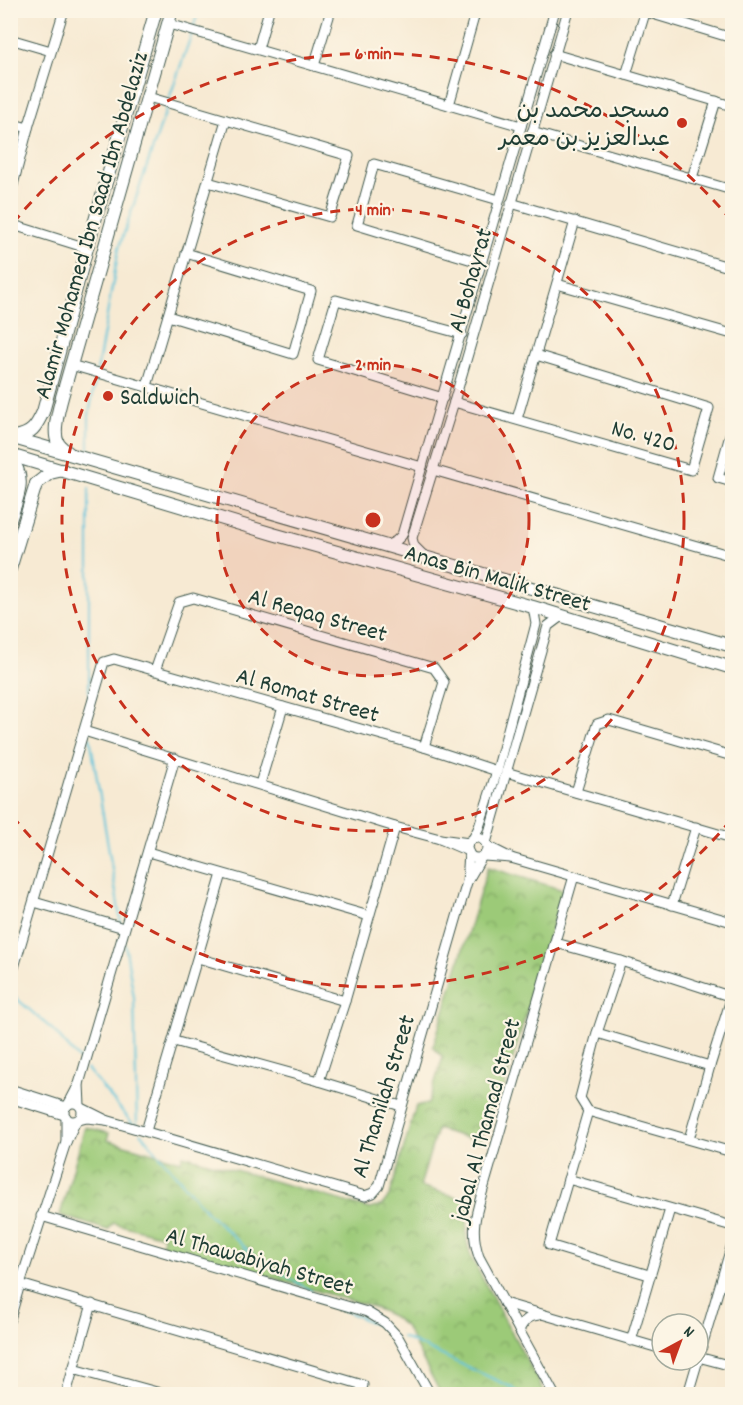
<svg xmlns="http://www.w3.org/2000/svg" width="743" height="1405" font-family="Dekko,'Playpen Sans Arabic',sans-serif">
  <defs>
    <pattern id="park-crowns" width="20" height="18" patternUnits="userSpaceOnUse" patternTransform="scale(1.5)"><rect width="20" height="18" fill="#9cca78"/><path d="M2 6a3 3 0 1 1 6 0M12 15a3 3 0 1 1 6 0" fill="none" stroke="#7fa563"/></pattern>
  </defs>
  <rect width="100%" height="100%" fill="#fcf5e5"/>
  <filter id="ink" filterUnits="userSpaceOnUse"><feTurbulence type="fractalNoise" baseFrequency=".0167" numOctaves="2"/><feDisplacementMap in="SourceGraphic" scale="12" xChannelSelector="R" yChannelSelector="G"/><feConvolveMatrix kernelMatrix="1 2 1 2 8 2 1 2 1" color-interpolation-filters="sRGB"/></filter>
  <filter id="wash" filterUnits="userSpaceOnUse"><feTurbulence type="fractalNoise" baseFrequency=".008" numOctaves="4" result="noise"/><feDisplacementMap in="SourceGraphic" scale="24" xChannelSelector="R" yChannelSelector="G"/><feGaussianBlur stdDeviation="1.35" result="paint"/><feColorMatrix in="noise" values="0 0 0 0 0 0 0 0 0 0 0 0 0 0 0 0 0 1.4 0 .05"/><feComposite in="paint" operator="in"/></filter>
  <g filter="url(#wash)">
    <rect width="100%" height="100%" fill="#f7ead3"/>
    <!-- park -->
    <path fill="url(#park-crowns)" stroke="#5e8456" stroke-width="1.5" d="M488,867L563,890L499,1105L492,1107L480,1142L437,1129L420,1186L472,1202C466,1225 463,1236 472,1259L545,1394H441L405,1326L392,1316L373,1307L162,1246L163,1236L113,1223L108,1230L60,1215L85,1127L109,1133L107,1140L181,1161L183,1155L370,1209L382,1205L390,1195L416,1106L428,1104L443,1057L433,1047Z"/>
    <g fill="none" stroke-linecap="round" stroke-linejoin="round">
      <!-- stream -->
      <g stroke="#5ec4db" stroke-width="2">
        <polyline points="193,28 199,10"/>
        <polyline points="169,99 192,33"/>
        <polyline points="97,371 119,248 168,104"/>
        <polyline points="89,449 89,415 96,376"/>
        <polyline points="89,488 89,698"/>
        <polyline points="90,737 121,923"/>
        <polyline points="125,944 134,998 137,1126"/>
        <polyline points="10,993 54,1031 81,1062"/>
        <polyline points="87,1069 133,1124"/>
        <polyline points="141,1133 206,1211 255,1257 311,1291"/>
        <polyline points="339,1308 386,1329"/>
        <polyline points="402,1337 511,1387 521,1394"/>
      </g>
    </g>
  </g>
  <g filter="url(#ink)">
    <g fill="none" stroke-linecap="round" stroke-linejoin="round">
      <defs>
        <g id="minor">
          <polyline points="646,12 732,38"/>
          <polyline points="169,24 521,126"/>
          <polyline points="10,39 51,51"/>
          <polyline points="258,49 269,10"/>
          <polyline points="554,54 732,106"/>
          <polyline points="314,66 331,10"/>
          <polyline points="626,75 646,10"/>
          <polyline points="148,97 349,156 330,217 208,182"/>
          <polyline points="449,105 476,10"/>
          <polyline points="10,123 28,128"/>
          <polyline points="532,132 732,190"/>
          <polyline points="692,178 716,101"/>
          <polyline points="10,196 28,128 64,10"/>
          <polyline points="511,203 732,268"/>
          <polyline points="10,224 87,248"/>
          <polyline points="482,263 357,225 374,164 499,200"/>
          <polyline points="557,284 732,334 732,332"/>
          <polyline points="168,316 293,354 311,291 186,253"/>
          <polyline points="71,365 422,467"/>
          <polyline points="147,386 226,120"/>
          <polyline points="443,398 318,360 336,300 462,334"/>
          <polyline points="454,402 691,470 709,408 536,355"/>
          <polyline points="517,419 575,221"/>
          <polyline points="732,428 718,478 732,482"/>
          <polyline points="433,470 732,556"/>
          <polyline points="388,545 396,541 402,535 555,10"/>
          <polyline points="424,556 414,546 412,538 454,402 568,10"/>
          <polyline points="155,671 179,602 193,598 434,668 444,682 424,747"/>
          <polyline points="84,731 395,827 440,839"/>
          <polyline points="506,772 732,838"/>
          <polyline points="260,784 283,707"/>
          <polyline points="576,792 597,724 609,720 732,756"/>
          <circle cx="477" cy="848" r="10"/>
          <polyline points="473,839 479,827 497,771 536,624 533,607"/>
          <polyline points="486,843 548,626 560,617"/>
          <polyline points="468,851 440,839 469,843"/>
          <polyline points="148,852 369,916"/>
          <polyline points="469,853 467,882 481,858"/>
          <polyline points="484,856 511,858 487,846"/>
          <polyline points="511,858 732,922"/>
          <polyline points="34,902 124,928"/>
          <polyline points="672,905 696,827"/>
          <polyline points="556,943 621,961 732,997"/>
          <polyline points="198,958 345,1001"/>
          <polyline points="621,961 597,1033 580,1098 588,1111 549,1245 649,1275"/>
          <polyline points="10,981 104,662 114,659 424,747 497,771"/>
          <polyline points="597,1033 710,1066"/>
          <polyline points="174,1041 319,1081 401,1106"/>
          <polyline points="319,1081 345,1001 395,827"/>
          <polyline points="79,1084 175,758"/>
          <polyline points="10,1089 66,1107"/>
          <polyline points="10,1098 64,1115"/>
          <circle cx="73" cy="1112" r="9"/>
          <polyline points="68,1105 79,1084 80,1106"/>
          <polyline points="588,1111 732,1152"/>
          <polyline points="66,1117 66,1142 76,1121"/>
          <polyline points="79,1120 87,1118 106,1120 82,1108"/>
          <polyline points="106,1120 365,1196 373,1193 379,1186 467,882"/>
          <polyline points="146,1131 222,874"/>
          <polyline points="689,1139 710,1066 732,996"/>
          <polyline points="568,1179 732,1226"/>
          <polyline points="41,1216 367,1312 385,1323 398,1337 430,1394"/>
          <polyline points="20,1284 363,1385 360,1394"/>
          <polyline points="504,1303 662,1349"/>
          <polyline points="10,1319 20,1284 66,1142"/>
          <path d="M519,1330C524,1321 528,1316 539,1315"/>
          <polyline points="631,1341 670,1209"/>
          <polyline points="698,1357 732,1366"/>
          <polyline points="698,1360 732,1244"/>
          <polyline points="73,1369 164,1394"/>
          <polyline points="66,1394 92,1304"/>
          <path d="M554,1394L479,1257C469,1228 477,1211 485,1183L574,876"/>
          <polyline points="688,1394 698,1360"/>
        </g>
        <g id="major">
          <polyline points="10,437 732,646"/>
          <path d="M15,437C32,434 36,427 43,412L87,248L156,10"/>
          <path d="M69,453C65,450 60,447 58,443C52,431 59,409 62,397L172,10"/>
          <polyline points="10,455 273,534 533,607 732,668"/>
          <path d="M10,459C28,476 17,499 10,520"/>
          <polyline points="36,484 50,473 63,470"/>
          <polyline points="10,569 36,484"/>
        </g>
      </defs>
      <!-- minor casing -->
      <use href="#minor" stroke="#3f574c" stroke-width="11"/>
      <!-- major casing -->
      <use href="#major" stroke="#3f574c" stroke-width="14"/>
      <!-- minor -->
      <use href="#minor" stroke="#fff" stroke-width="9"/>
      <!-- major -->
      <use href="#major" stroke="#fff" stroke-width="12"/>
    </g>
  </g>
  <!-- distance rings -->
  <circle cx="373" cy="520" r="156" fill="#c8321e" fill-opacity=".12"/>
  <g fill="none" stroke="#c8321e" stroke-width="3" stroke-dasharray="10 8">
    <circle cx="373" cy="520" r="156"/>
    <circle cx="373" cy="520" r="311"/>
    <path d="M731 820A467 467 0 0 1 13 817M13 223A467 467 0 0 1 731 220"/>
  </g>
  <!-- markers -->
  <g fill="#c8321e" stroke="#fcf5e5" stroke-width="2">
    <circle cx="682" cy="123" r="6"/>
    <circle cx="108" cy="396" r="6"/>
  </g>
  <g text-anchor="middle" stroke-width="4.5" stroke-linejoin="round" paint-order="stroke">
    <!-- poi labels -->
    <g font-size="24" fill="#1f3d34" stroke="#fcf5e5" text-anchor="end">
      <text x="670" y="117">مسجد محمد بن<tspan x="670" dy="28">عبدالعزيز بن معمر</tspan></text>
      <text x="120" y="404" text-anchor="start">Saldwich</text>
    </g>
    <!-- street labels -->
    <g font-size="24" fill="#1f3d34" stroke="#fcf5e5">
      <text transform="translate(90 225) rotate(-74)" y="8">Alamir Mohamed Ibn Saad Ibn Abdelaziz</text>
      <text transform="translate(469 280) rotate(-74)" y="8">Al Bohayrat</text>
      <text transform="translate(644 435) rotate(16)" y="8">No. 420</text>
      <text transform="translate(498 577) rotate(16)" y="8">Anas Bin Malik Street</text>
      <text transform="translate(318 614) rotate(16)" y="8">Al Reqaq Street</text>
      <text transform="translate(308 694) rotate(16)" y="8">Al Romat Street</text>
      <text transform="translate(382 1096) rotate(-73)" y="8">Al Thamilah Street</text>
      <text transform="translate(485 1120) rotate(-75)" y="8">jabal Al Thamad Street</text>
      <text transform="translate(260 1260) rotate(16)" y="8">Al Thawabiyah Street</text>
    </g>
  </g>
  <circle cx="373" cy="520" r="9" fill="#c8321e" stroke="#fcf5e5" stroke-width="3"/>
  <g font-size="18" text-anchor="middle" font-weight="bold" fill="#c8321e" stroke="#fcf5e5" stroke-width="4.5" stroke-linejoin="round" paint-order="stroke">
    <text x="373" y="59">6 min</text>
    <text x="373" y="215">4 min</text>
    <text x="373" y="370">2 min</text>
  </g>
  <!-- margin -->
  <rect width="743" height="1405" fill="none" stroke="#fcf5e5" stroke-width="36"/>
  <!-- north arrow -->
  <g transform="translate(680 1342) rotate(41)"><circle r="28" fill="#fcf5e5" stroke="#a4ab9e" stroke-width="1.5"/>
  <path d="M0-4.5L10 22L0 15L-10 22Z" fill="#c8321e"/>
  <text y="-9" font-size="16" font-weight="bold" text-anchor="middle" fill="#1f3d34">N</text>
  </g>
</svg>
